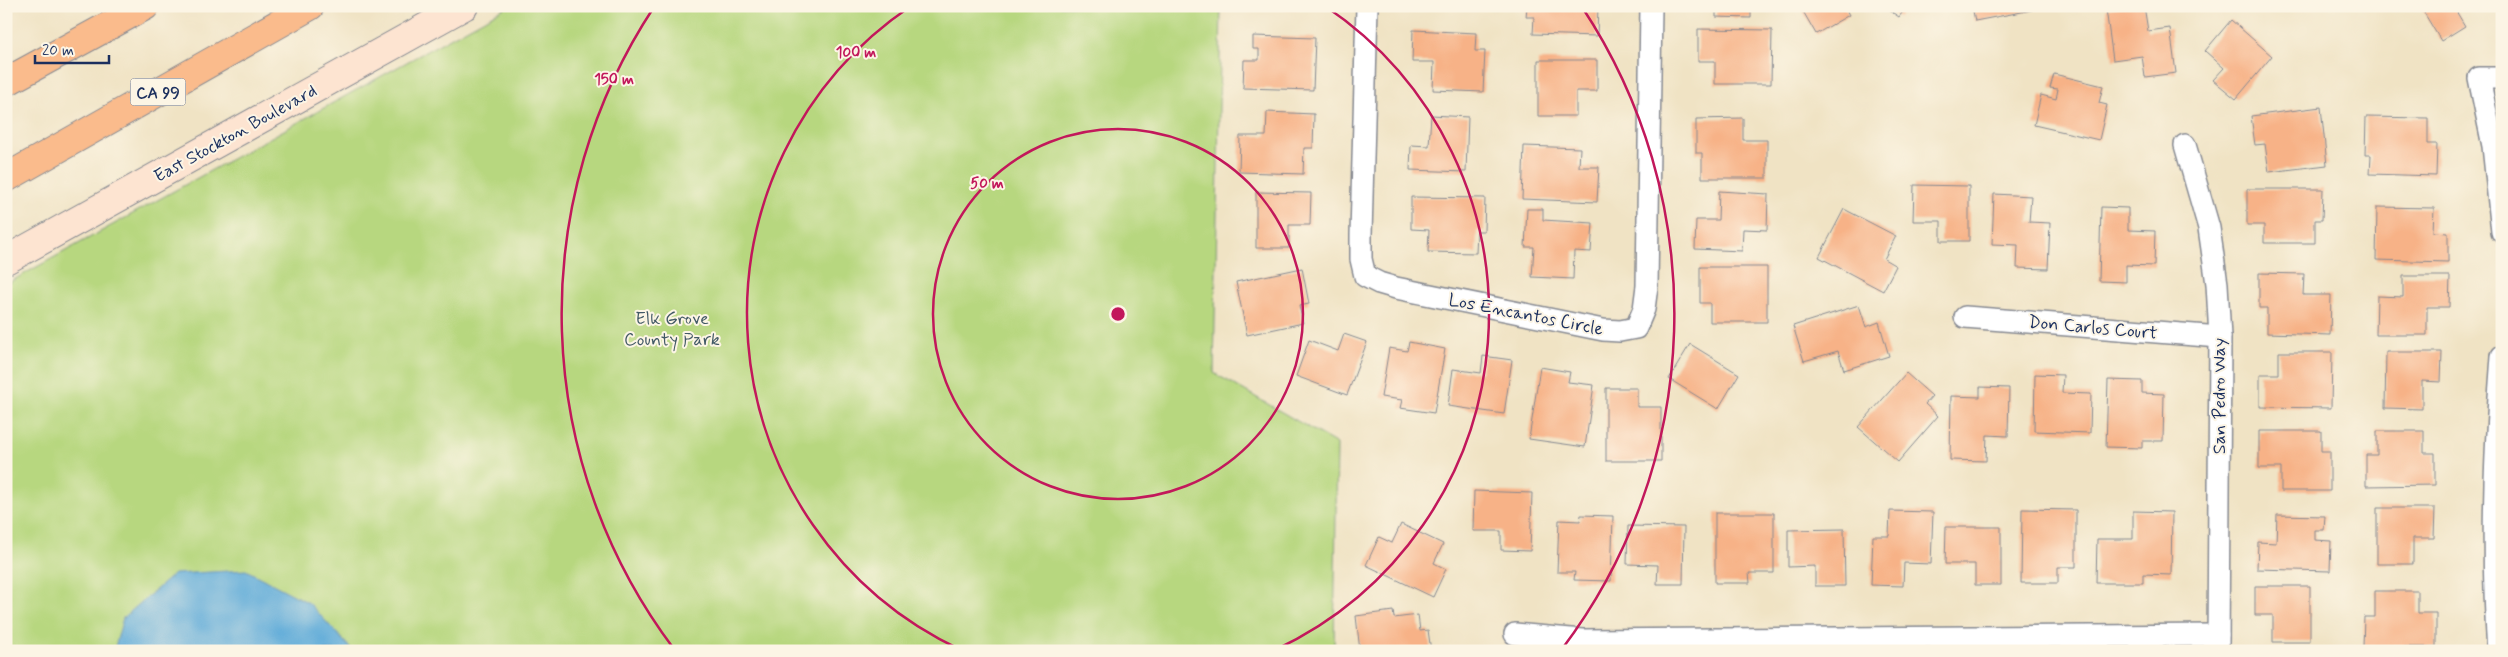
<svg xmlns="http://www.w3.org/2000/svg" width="2508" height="657" font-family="Mynerve,sans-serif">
  <rect width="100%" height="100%" fill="#fcf5e5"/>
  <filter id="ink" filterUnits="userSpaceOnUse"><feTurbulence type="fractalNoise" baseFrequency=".02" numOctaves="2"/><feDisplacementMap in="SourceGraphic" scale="10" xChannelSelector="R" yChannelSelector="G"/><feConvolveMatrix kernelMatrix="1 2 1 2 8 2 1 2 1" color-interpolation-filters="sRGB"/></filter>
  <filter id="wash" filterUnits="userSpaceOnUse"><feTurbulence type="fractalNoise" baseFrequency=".0096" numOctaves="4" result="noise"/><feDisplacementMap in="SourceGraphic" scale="20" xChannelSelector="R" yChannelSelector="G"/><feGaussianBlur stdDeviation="1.12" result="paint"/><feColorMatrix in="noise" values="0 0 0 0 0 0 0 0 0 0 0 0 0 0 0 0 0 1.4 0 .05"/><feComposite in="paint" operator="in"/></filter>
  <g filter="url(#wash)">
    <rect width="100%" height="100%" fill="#f0e3c4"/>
    <!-- green -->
    <polygon fill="#b7d77f" stroke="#69836e" points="508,6 1221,6 1214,373 1337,444 1334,651 6,651 6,284"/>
    <!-- water -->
    <polygon fill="#61acd9" stroke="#3e6e9c" points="246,570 309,603 353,651 114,651 123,618 174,574"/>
    <g id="blocks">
      <!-- building -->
      <g fill="#f7b287">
        <rect x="1261" y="6" width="37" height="3"/>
        <polygon points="1527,6 1598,6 1597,36 1533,34 1534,17 1526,17"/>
        <polygon points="1716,6 1751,6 1751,18 1716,17"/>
        <polygon points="1800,6 1844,6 1849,15 1816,34"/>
        <polygon points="1883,6 1907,6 1899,17"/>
        <polygon points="1972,6 2031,6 2032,10 1975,21"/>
        <polygon points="2127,6 2144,6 2148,31 2170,28 2176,73 2145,77 2142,56 2113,60 2106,9"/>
        <polygon points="2420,6 2453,6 2465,26 2441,41"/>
        <polygon points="2231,20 2272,56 2236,99 2213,80 2224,68 2205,51"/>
        <polygon points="1698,29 1772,30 1771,84 1715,84 1715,61 1698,61"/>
        <polygon points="1413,30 1476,33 1475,51 1485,51 1483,92 1433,90 1434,62 1412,62"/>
        <polygon points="1253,36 1315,38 1313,90 1243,88 1244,60 1259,60 1259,49 1253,49"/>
        <polygon points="1538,60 1597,60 1597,91 1576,91 1576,116 1538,116"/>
        <polygon points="2054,74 2103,86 2099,103 2107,105 2099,140 2034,125 2041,95 2056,99 2058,89 2050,88"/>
        <polygon points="2321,107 2327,165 2269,172 2265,144 2255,145 2251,116"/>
        <polygon points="1267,112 1314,114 1313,148 1304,148 1303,174 1239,172 1240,136 1266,136"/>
        <polygon points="1431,115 1468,117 1466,172 1410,170 1411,145 1429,146"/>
        <polygon points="2366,117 2428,118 2428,144 2437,144 2436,176 2370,174 2371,155 2365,155"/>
        <polygon points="1743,118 1743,140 1767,140 1767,178 1702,178 1702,153 1696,153 1696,119"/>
        <polygon points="1524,146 1580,148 1579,167 1599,167 1597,202 1522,199"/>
        <polygon points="1914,185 1969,186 1969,241 1941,241 1941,221 1913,221"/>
        <polygon points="2247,189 2323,189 2322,220 2315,220 2315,243 2264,243 2264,225 2247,225"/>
        <polygon points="1719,191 1768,194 1767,230 1743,229 1742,251 1695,249 1696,220 1718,220"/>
        <polygon points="1256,192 1311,193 1310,225 1289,225 1289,248 1256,248"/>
        <polygon points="1994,194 2031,196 2029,222 2050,223 2048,269 2017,268 2018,245 1992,244"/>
        <polygon points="1411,197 1485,198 1484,231 1477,231 1476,253 1428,252 1429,230 1411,229"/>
        <polygon points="2101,207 2128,208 2128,230 2155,231 2154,266 2126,265 2126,282 2099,281"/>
        <polygon points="2377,207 2434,208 2433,232 2448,233 2448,262 2376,260"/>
        <polygon points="1527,209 1543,209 1543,220 1593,223 1591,252 1574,251 1573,279 1532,277 1534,247 1525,247"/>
        <polygon points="1844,209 1896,236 1884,259 1896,266 1883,291 1819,257"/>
        <polygon points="1700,267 1767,267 1767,322 1710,322 1710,303 1700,303"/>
        <polygon points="1302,268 1309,304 1299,306 1303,323 1247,335 1236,282"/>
        <polygon points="2259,273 2304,274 2303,295 2331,295 2330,335 2267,333 2267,308 2259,308"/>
        <polygon points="2403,276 2450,276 2449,307 2427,307 2427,335 2376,335 2377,296 2403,297"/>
        <polygon points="1859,305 1866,327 1879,322 1889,356 1844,370 1838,351 1804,361 1793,326"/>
        <polygon points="1344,334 1367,342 1347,395 1296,376 1309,340 1338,351"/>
        <polygon points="1409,342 1445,349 1434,413 1400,408 1402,400 1381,397 1389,348 1407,351"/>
        <polygon points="1690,344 1739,374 1718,409 1669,379"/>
        <polygon points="2279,352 2332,352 2331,408 2260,407 2260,374 2279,374"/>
        <polygon points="2386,352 2442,352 2441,382 2422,381 2422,409 2385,408"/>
        <polygon points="1483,356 1512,360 1504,414 1448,406 1453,369 1481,373"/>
        <polygon points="1540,367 1570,372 1568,382 1594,385 1585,447 1529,439"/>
        <polygon points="1906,373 1932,396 1925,404 1938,416 1898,462 1858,427"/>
        <polygon points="2035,374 2063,375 2062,393 2091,394 2090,433 2034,431"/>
        <polygon points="2108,380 2142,381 2142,393 2164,394 2163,441 2142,441 2142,448 2106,447"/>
        <polygon points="1980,387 2009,388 2008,436 1987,435 1986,461 1950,460 1951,396 1980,397"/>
        <polygon points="1606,388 1637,388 1637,407 1661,407 1661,461 1606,461"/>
        <polygon points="2259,431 2321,431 2321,451 2330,451 2330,491 2281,491 2281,468 2259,468"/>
        <polygon points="2377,431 2424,431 2424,453 2435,453 2435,485 2366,486 2366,455 2377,455"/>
        <polygon points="1474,491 1532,493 1530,551 1501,550 1501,531 1473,531"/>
        <polygon points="2377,508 2435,508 2434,538 2413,538 2413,564 2377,564"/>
        <polygon points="2022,509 2076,510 2076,567 2058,567 2058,583 2021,583"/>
        <polygon points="1890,511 1933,512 1931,564 1904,563 1903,586 1871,585 1873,536 1889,536"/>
        <polygon points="2133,511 2172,512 2171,575 2143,574 2143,583 2096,583 2097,539 2133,539"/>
        <polygon points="1715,513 1774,513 1774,573 1749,573 1750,583 1715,583"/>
        <polygon points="1581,515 1613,516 1611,581 1574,580 1575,572 1557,572 1559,520 1580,521"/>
        <polygon points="2277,515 2325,516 2324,530 2315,530 2315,540 2331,541 2330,571 2257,569 2258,542 2276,543"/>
        <polygon points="1401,524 1443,544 1434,563 1446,569 1433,597 1366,565 1379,537 1392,543"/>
        <polygon points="1628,526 1684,527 1683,584 1657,584 1658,565 1627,564"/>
        <polygon points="1946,527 2001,527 2001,585 1975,585 1975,564 1945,564"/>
        <polygon points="1844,529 1845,586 1815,586 1815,566 1788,567 1788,530"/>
        <polygon points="2255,586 2310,586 2310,642 2273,642 2273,615 2255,615"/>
        <polygon points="2375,591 2418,591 2418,613 2436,613 2436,647 2363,647 2364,617 2375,617"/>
        <polygon points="1393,611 1394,618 1418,615 1420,631 1428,630 1431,651 1360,651 1356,616"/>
      </g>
    </g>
  </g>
  <g filter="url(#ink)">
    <use href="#blocks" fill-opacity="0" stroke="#868991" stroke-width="1"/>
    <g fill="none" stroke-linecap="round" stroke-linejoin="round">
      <defs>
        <g id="street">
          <polyline points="1367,6 1361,235 1361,259 1365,276 1379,283 1396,288 1603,330 1620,331 1636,328 1644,309 1647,286 1651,6"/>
          <polyline points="2502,78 2479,78 2493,146 2502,232"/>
          <polyline points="2185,145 2209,228 2217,284 2220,337 2218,651"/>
          <polyline points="1965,317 2220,337"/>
          <polyline points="1515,634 1582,640 2218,635"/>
          <path d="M2498,651C2491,552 2494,455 2502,356"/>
        </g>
        <polyline id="secondary" points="6,260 464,6"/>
        <g id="highway">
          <polyline points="6,82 145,6"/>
          <polyline points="6,178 310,6"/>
        </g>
      </defs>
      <!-- street casing -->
      <use href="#street" stroke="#868991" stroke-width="24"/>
      <!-- secondary casing -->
      <use href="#secondary" stroke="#868991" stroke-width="30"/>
      <!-- highway casing -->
      <use href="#highway" stroke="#868991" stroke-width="30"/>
      <!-- street -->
      <use href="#street" stroke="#fff" stroke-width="21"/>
      <!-- secondary -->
      <use href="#secondary" stroke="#fde4d1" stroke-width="28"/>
      <!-- highway -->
      <use href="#highway" stroke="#fabb8c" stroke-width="28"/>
    </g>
  </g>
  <!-- distance rings -->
  <g fill="none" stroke="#c2185b" stroke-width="2.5">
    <circle cx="1118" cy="314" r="185"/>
    <path d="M961 650A371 371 0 0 1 911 6M1325 6A371 371 0 0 1 1275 650"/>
    <path d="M674 649A556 556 0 0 1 654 7M1582 7A556 556 0 0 1 1562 649"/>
  </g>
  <g text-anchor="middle" stroke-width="4" stroke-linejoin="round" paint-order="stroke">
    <!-- shield labels -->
    <rect fill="#fcf5e5" stroke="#5e6a86" stroke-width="1" x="130.5" y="78.5" width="55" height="27" rx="4"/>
    <g font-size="16" font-weight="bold" fill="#1b2f5e">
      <text x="158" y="98">CA 99</text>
    </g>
    <!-- street labels -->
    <g font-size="18" fill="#1b2f5e" stroke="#fcf5e5">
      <text transform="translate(235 133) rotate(-29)" y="6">East Stockton Boulevard</text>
      <text transform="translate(1526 314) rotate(11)" y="6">Los Encantos Circle</text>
      <text transform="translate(2093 327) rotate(5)" y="6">Don Carlos Court</text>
      <text transform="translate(2219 396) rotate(-90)" y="6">San Pedro Way</text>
    </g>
    <!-- park labels -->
    <g font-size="18" fill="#425966" stroke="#fcf5e5">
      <text x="672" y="324">Elk Grove<tspan x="672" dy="21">County Park</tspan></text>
    </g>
  </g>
  <circle cx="1118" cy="314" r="8" fill="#c2185b" stroke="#fcf5e5" stroke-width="2.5"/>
  <g font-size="15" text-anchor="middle" font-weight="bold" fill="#c2185b" stroke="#fcf5e5" stroke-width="4" stroke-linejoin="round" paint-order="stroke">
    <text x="856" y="57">100 m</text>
    <text x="614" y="84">150 m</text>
    <text x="987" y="188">50 m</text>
  </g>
  <!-- margin -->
  <rect width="2508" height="657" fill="none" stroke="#fcf5e5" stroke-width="25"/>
  <!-- scale -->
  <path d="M35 55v8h74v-8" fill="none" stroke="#1b2f5e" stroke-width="2.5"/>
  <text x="42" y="55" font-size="15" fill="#1b2f5e" stroke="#fcf5e5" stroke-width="4" paint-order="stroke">20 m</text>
</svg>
